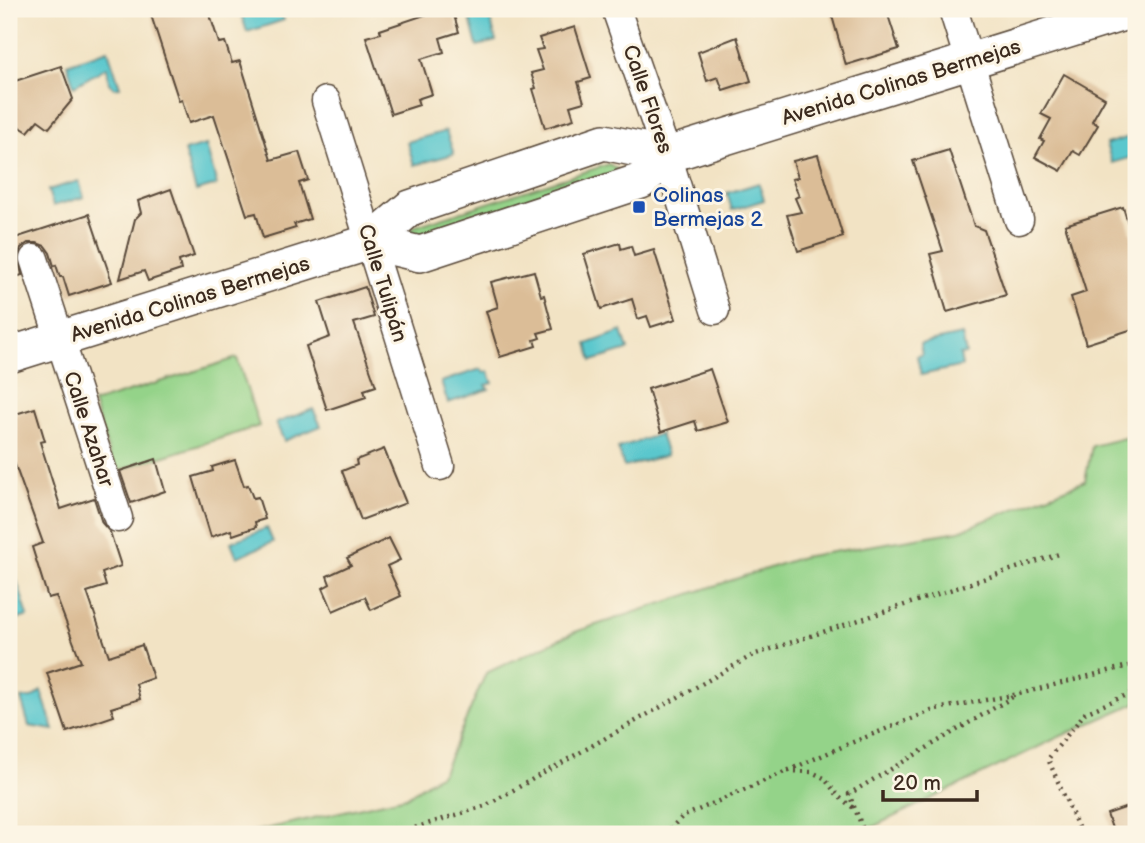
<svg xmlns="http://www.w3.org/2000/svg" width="1145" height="843" font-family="'Balsamiq Sans',sans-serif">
  <rect width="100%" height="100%" fill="#fcf5e5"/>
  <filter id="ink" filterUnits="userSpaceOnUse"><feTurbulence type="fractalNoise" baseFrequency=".0143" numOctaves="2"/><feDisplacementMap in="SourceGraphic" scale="14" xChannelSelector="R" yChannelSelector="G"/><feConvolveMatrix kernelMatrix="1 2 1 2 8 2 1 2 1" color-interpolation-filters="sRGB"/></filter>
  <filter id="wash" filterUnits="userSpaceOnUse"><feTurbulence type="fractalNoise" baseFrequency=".00686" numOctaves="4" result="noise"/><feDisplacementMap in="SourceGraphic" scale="28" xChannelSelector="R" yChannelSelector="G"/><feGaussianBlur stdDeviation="1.57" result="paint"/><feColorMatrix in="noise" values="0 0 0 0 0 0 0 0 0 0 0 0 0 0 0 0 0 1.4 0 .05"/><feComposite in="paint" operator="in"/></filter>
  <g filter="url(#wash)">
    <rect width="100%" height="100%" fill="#f2e3c4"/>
    <!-- green -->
    <g fill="#94d389" stroke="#687e54" stroke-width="2">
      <polygon points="609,164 617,169 612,178 418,238 409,235 413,227"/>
      <polygon points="237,358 259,426 115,472 93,403"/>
      <polygon points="1136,435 1136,703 1059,737 858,834 805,830 753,834 243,834 406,797 443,772 486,673 575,632 802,557 959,531 1085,481 1092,446"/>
    </g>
    <!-- water -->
    <g fill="#5ac7cd" stroke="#4a7876" stroke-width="2">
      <polygon points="244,9 280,9 284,20 247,32 240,10"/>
      <polygon points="475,9 488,9 496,41 477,46 468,11"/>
      <polygon points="108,50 120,87 114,88 109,83 107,67 74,86 67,64"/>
      <polygon points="446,131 454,154 414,165 407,142"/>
      <polygon points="1136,135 1136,156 1112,163 1106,144"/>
      <polygon points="206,145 217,185 196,191 184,151"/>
      <polygon points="79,181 84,197 53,206 48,190"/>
      <polygon points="759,183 764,200 732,210 727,193"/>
      <polygon points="622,331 628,350 592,361 587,344"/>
      <polygon points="962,335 966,354 960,355 962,366 921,375 917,356 922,355 920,344"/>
      <polygon points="481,369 484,373 488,371 493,383 486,385 489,389 448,403 441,382"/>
      <polygon points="313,409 321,426 284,441 276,423"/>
      <polygon points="660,434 667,455 624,467 618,448"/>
      <polygon points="267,528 273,542 237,557 231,542"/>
      <polygon points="15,575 28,616 9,622 9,577"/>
      <polygon points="41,691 54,730 29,726 21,698 32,698"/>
    </g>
    <g id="blocks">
      <!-- building -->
      <g fill="#dbbd97">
        <polygon points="149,9 208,9 219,43 225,42 232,63 240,61 271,160 299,152 308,180 299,183 310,219 294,224 296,228 263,238 256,213 247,215 214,115 189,123 182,100 179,101"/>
        <polygon points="426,9 452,9 459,32 440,38 444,52 421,59 432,94 417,99 419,105 391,114 366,37 381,33 380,30 428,14"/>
        <polygon points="830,9 886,9 899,49 846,65"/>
        <polygon points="575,27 591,78 578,82 584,102 570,106 574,119 545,128 533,89 536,88 531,73 543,70 536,50 543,49 539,38"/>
        <polygon points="737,37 751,81 723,90 718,77 707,81 698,52"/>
        <polygon points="61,66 73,99 49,128 38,120 28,132 9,120 9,83"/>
        <polygon points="1064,74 1105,98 1092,121 1098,125 1080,155 1073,151 1061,171 1035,157 1044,141 1040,139 1051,119 1041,114"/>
        <polygon points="949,150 974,226 984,230 1006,295 947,312 930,254 943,251 913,161"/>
        <polygon points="818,155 843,237 798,251 787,215 801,212 795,198 799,196 792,179 798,178 793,161"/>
        <polygon points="171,189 194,256 179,261 181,270 148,281 144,271 120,279 135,219 141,213 138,201"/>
        <polygon points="1123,207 1136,249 1136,328 1086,344 1071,297 1086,292 1065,225"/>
        <polygon points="89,214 112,282 69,296 63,277 60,277 56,265 54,266 50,253 45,246 37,243 28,243 21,248 18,256 22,275 9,279 9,240"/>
        <polygon points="620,243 621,249 631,246 634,256 654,250 676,319 651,327 647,316 638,319 632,299 601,309 584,254"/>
        <polygon points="534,271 541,296 544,295 553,329 538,333 540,338 534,340 536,346 500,357 486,311 498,307 491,282"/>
        <polygon points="365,287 374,317 354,323 376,386 364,390 366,397 327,410 306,346 330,337 319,302"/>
        <polygon points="710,369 728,422 698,431 695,421 661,432 648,389"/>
        <polygon points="35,408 45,441 40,442 61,509 94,498 102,523 110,532 121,566 102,573 106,586 87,592 109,656 142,645 153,678 136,684 140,699 111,708 114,716 67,732 47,673 81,662 56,596 48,598 32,547 43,543 9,448 9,416"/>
        <polygon points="384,449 406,503 361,520 342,471 357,465 356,460"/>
        <polygon points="156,459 165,491 131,503 120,471"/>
        <polygon points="235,460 244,486 248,485 253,498 258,497 265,519 255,522 256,527 233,535 231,530 211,537 193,477 213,471 212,467"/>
        <polygon points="389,538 400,560 387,566 401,596 371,610 365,597 333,611 323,588 330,584 327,576 351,565 347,558"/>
        <polygon points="1136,804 1136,834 1114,834 1107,814"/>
      </g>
    </g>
  </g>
  <g filter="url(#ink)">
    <use href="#blocks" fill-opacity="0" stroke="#564637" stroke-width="2"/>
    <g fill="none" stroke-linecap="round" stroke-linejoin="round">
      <defs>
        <g id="minor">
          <polyline points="616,9 667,155 715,310"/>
          <polyline points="953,9 1019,220"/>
          <polyline points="326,101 440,466"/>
          <polyline points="34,259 118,518"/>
        </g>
        <g id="tertiary">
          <polyline points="370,242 420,254 641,181 667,155 1136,9"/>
          <polyline points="9,355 370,242 410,208 604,142 667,155"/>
        </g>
      </defs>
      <!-- minor casing -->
      <use href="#minor" stroke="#564637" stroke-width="31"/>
      <!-- tertiary casing -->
      <use href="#tertiary" stroke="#564637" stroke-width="38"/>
      <!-- path -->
      <g stroke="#564637" stroke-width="4.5" stroke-dasharray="2 5" stroke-linecap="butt">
        <polyline points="788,771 812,772 824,778 839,797 856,810"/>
        <polyline points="395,834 485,806 753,655 1059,554"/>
        <polyline points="665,834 682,817 846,745 936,709 1019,694 1136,664"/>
        <polyline points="865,834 849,794 1016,695"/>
        <polyline points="1081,834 1048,759 1085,713 1136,691"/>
      </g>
      <!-- minor -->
      <use href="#minor" stroke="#fff" stroke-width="28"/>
      <!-- tertiary -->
      <use href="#tertiary" stroke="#fff" stroke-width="35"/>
    </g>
  </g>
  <!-- markers -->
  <rect fill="#1a4fb4" stroke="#fcf5e5" stroke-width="2.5" x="632" y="200" width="14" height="14" rx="3.5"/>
  <g text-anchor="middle" stroke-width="6" stroke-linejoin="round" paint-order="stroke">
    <!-- street labels -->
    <g font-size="21" fill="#3b2a1e" stroke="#fcf5e5">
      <text transform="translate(901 82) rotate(-17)" y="7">Avenida Colinas Bermejas</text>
      <text transform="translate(648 99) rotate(71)" y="7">Calle Flores</text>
      <text transform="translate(383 283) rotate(73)" y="7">Calle Tulipán</text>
      <text transform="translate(190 299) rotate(-17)" y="7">Avenida Colinas Bermejas</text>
      <text transform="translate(89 429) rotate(72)" y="7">Calle Azahar</text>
    </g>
    <!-- transit labels -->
    <g font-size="21" fill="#164399" stroke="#fcf5e5" text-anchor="start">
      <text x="653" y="202">Colinas<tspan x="653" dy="24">Bermejas 2</tspan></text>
    </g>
  </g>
  <!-- margin -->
  <rect width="1145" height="843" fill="none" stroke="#fcf5e5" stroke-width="35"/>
  <!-- scale -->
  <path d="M883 790v10h94v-10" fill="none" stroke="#3b2a1e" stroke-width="3.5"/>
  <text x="893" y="790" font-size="21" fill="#3b2a1e" stroke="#fcf5e5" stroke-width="5" paint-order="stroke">20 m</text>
</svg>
